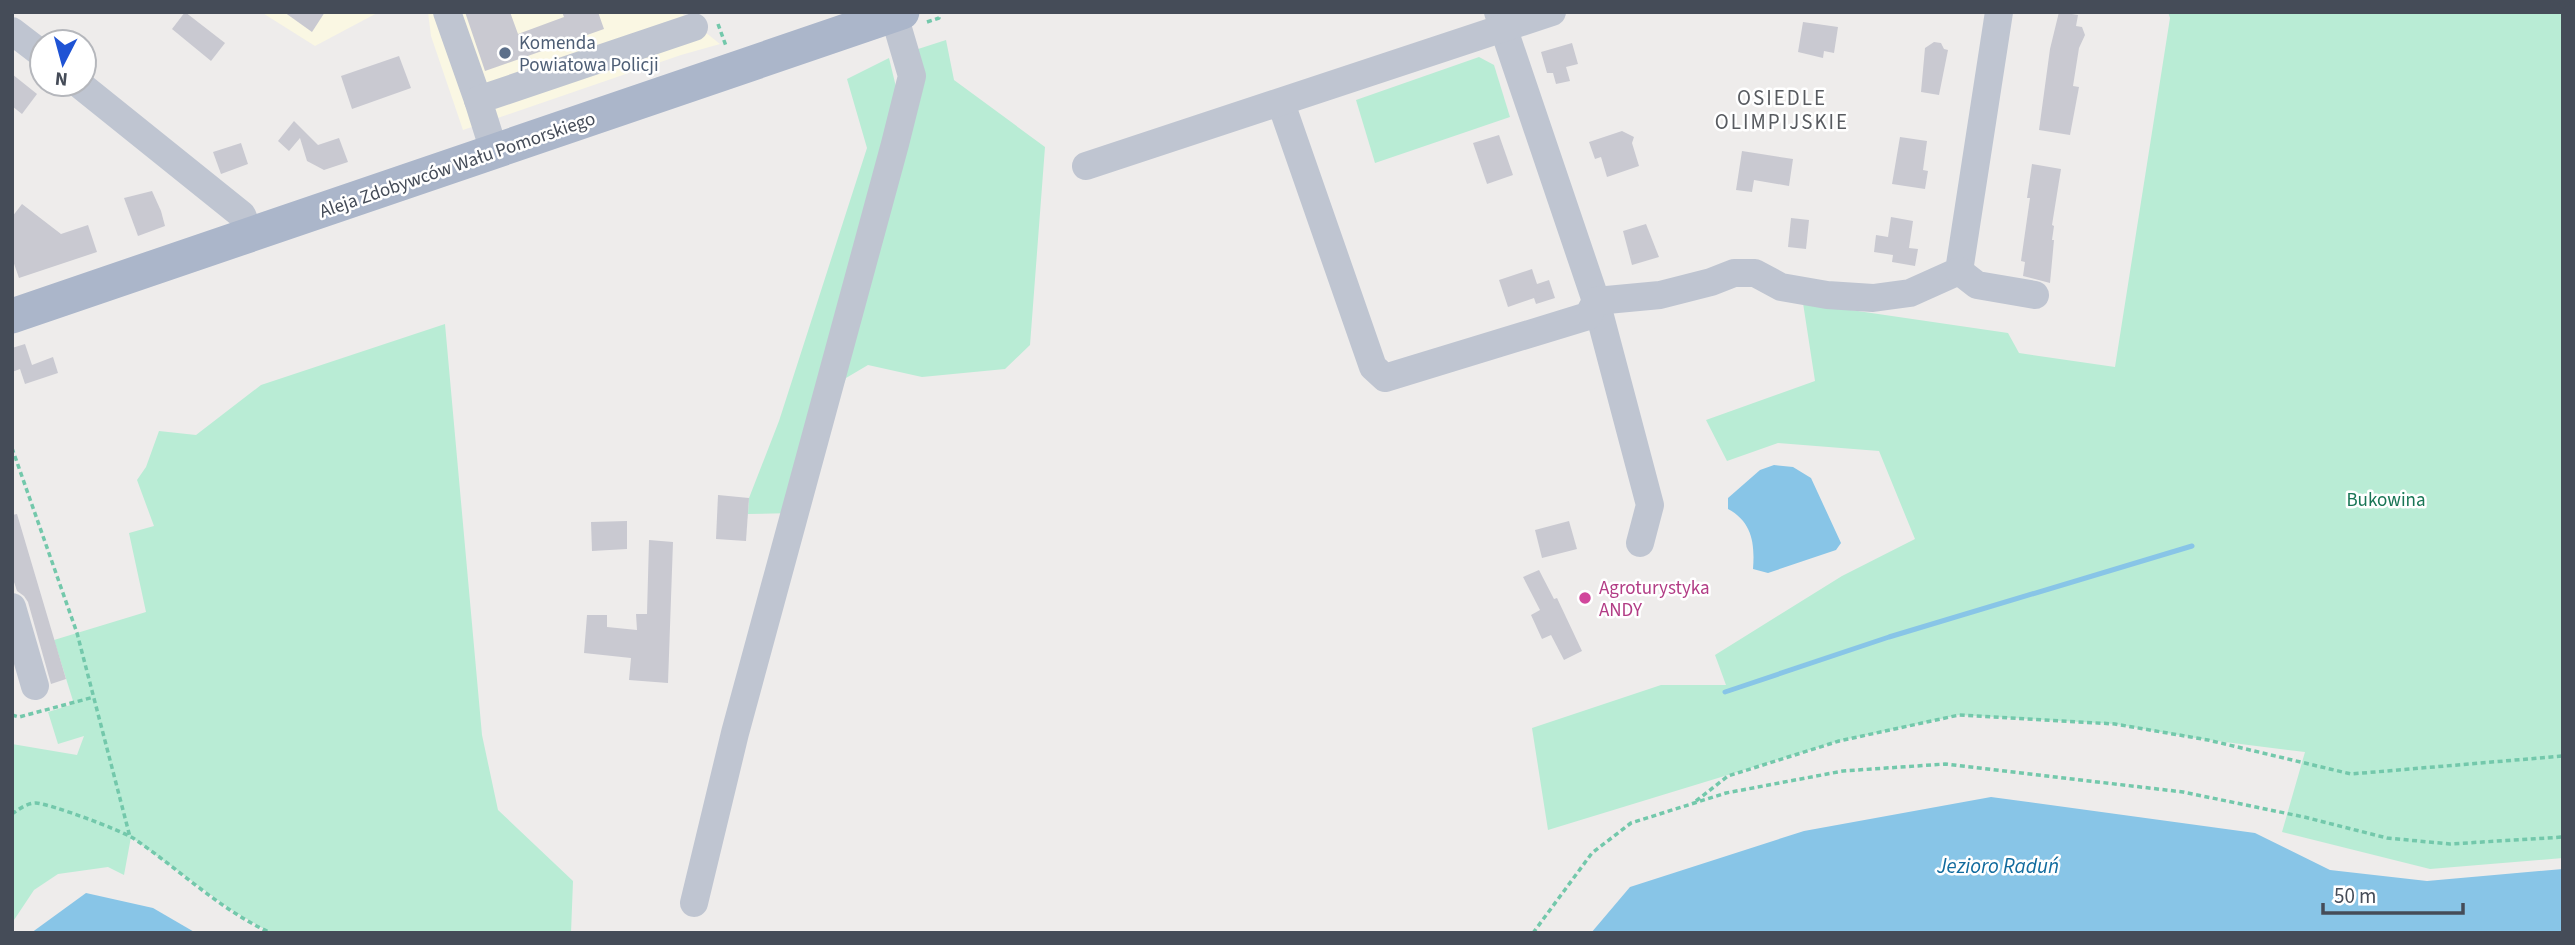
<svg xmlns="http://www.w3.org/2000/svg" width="2575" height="945" font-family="'Source Sans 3',sans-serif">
  <rect width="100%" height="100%" fill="#eeeceb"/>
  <!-- commercial -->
  <g fill="#faf7e3">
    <polygon points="261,12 379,12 315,46"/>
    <polygon points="428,12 680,12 720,44 681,55 463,130 431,36"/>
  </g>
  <!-- green -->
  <g fill="#b9ecd5">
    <polygon points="2168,12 2563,12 2563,858 2430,869 2282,832 2305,752 2201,739 2115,724 1959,715 1839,741 1548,830 1532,728 1661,685 1726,685 1715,655 1842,576 1915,539 1879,451 1778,443 1727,461 1706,420 1815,381 1803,303 2008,333 2019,353 2115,367 2170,18"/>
    <polygon points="946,40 954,80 1045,147 1030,345 1005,369 922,377 868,365 846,378 795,513 748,514 749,498 779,421 867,148 847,79 889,58 896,87 915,50"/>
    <polygon points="1479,57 1494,65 1510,117 1375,163 1356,100"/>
    <polygon points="445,324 482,735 498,810 573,881 571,933 271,933 233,911 131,837 124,875 108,867 58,874 34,890 12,923 12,744 77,755 84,736 58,744 48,712 74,704 54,640 146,612 129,533 154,526 137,480 146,467 159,431 196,435 261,385"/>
  </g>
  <!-- water -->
  <g fill="#88c5e7">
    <path d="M1774,465L1793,467L1811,478L1841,543L1836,550L1768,573L1753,569C1755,543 1752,522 1728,509V498L1760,470Z"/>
    <polygon points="1991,797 2255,833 2330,870 2427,881 2563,869 2563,933 1591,933 1630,887 1804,831"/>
    <polygon points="86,893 153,908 196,933 31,933"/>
  </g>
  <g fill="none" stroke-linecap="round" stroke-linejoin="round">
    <!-- stream -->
    <polyline stroke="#88c5e7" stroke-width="5" points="1725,692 1889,637 2192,546"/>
  </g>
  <!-- building -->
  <g fill="#c9c9d1">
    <polygon points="185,12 225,43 211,61 172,29"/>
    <polygon points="284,12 325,12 312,32"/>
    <polygon points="465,12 510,12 518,34 564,17 562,12 598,12 604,29 485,71"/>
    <polygon points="2059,12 2078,15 2076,26 2082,27 2085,35 2079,48 2073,86 2079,87 2070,135 2039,130 2050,49"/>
    <polygon points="1803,22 1838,27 1834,53 1824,51 1823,58 1798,52"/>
    <polygon points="1934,42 1941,43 1944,49 1948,50 1939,95 1921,92 1925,48"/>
    <polygon points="1572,43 1578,64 1566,67 1570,81 1556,84 1553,73 1547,73 1541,52"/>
    <polygon points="399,56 411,88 352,109 341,76"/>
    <polygon points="12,74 37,94 22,114 12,106"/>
    <polygon points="294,121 318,145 339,138 348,162 324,170 307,161 300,138 289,151 278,141"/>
    <polygon points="1622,131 1634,137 1632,143 1639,166 1607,177 1601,157 1595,159 1589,142"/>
    <polygon points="1499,135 1513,175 1487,184 1473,143"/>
    <polygon points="1900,137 1927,141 1923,170 1928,171 1925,189 1892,184"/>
    <polygon points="241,143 248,164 221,174 213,152"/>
    <polygon points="1742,151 1793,159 1789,186 1754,180 1752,192 1736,190"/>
    <polygon points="2032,164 2061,169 2052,225 2054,226 2052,240 2054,240 2050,283 2023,276 2025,262 2021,261 2030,198 2027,198"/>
    <polygon points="152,191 161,211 165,226 138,236 124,198"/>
    <polygon points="22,204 61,234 88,225 97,252 19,278 12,258 12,217"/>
    <polygon points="1891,217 1913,221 1909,248 1918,249 1915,266 1892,262 1893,255 1874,252 1876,235 1888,237"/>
    <polygon points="1791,218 1809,220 1806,249 1788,247"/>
    <polygon points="1646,224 1659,257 1632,265 1623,231"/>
    <polygon points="1532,269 1537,284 1549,280 1555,298 1536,304 1534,298 1508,307 1499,280"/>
    <polygon points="25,344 32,365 53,357 58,373 25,384 20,369 12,372 12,348"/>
    <polygon points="718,495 749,498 746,541 716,539"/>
    <polygon points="17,514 66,679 51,684 28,602 24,596 17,591 12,576 12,515"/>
    <polygon points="627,521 627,549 592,551 591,522"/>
    <polygon points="1569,521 1577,549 1542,558 1535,530"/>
    <polygon points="649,540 673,542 668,683 629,680 631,658 584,653 587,615 607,615 607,627 637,630 636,614 647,614"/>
    <polygon points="1539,570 1554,599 1557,598 1582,651 1564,660 1551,635 1542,639 1531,615 1540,610 1523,577"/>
  </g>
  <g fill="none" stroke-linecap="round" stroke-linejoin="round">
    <!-- path -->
    <g stroke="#73c8ab" stroke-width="3.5" stroke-dasharray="5 3.5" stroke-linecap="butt">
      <polyline points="927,22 939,18 939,12"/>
      <polyline points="718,24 726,46"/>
      <polyline points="12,448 77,633 130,837"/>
      <polyline points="12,715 19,717 94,697"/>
      <polyline points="1696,801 1728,776 1839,741 1959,715 2115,724 2208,740 2351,774 2563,756"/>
      <path d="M12,814C19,809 27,803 36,803C51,804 120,830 133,838C179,869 220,910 271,933"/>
      <polyline points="1533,933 1592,853 1631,823 1726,793 1843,771 1945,764 2183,792 2304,817 2387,838 2450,844 2563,837"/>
    </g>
    <!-- minor -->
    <g stroke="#bfc5d1" stroke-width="28">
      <polyline points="447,12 478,100"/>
      <polyline points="1498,12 1596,301 1650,505 1640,543"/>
      <polyline points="12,31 42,54"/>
      <polyline points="79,84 242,215 250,234"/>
      <polyline points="1281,103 1373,367 1385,378 1588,316 1596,301 1660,295 1711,282 1734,273 1755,273 1781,287 1827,295 1873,298 1910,293 1959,271 1999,12"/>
      <polyline points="494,151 478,100 694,27"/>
      <polyline points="1086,166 1552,12"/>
      <polyline points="1959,271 1977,285 2035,295"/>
      <polyline points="12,607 35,686"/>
      <polyline points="694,903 735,733 895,144 912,76 894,15"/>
    </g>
    <!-- major -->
    <polyline stroke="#abb6ca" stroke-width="35" points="12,316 902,12"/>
  </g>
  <!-- markers -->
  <circle fill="#5c6f8a" stroke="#fff" stroke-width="2.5" cx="505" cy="53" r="7"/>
  <circle fill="#d1479c" stroke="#fff" stroke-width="2.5" cx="1585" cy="598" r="7"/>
  <g text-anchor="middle" stroke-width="5" stroke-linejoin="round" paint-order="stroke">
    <!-- service labels -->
    <g font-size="19" fill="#4e5e75" stroke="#fff" text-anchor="start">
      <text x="519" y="49">Komenda<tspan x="519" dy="22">Powiatowa Policji</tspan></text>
    </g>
    <!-- street labels -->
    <g font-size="19" fill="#454c58" stroke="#fff">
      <text transform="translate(457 164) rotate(-19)" y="7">Aleja Zdobywców Wału Pomorskiego</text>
    </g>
    <!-- park labels -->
    <g font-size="19" fill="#197555" stroke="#fff">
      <text x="2386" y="506">Bukowina</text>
    </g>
    <!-- hotel labels -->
    <g font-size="19" fill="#b23c85" stroke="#fff" text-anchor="start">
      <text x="1599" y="594">Agroturystyka<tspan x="1599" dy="22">ANDY</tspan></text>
    </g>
    <!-- neighbourhood labels -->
    <g font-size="21" letter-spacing="2" fill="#585b60" stroke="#fff">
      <text x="1782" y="105">OSIEDLE<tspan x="1782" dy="24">OLIMPIJSKIE</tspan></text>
    </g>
    <!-- water labels -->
    <g font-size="21" font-style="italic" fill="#116b9e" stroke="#fff">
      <text x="1998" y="873">Jezioro Raduń</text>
    </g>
  </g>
  <!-- border -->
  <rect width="2575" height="945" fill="none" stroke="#454c58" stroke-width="28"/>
  <!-- north arrow -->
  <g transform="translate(63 63) rotate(186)"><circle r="33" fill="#ffffff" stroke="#b5b7bc" stroke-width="2"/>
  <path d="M0-5L12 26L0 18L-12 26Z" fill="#1f53d4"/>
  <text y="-10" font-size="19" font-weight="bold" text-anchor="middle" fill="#454c58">N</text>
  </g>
  <!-- scale -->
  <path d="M2323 903v10h140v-10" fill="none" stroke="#454c58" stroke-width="3.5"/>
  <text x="2334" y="903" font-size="21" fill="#454c58" stroke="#ffffff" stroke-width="5" paint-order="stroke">50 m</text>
</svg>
